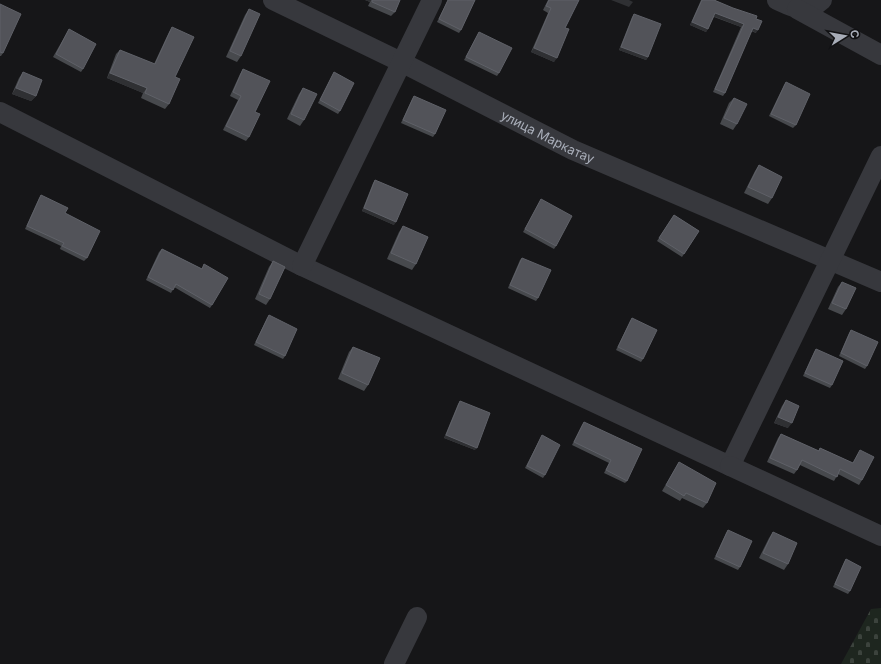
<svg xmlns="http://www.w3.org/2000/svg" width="881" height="664" font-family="Inter,sans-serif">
  <defs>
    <pattern id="cemetery-stones" width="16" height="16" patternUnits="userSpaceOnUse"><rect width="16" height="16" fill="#1e261f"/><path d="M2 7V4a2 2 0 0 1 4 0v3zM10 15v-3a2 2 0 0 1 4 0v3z" fill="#3c433d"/></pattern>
  </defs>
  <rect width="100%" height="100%" fill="#161618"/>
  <!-- cemetery -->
  <polygon fill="url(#cemetery-stones)" points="881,608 881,664 841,664 871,609"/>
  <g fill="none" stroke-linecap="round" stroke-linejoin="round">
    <!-- minor -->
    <g stroke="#37383d" stroke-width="20">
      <path id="s1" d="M273,0L401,62L573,150L881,282"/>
      <path d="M777,0C794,8 806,15 822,0"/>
      <polyline points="797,9 881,55"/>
      <polyline points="0,112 302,266 730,466 881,156"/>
      <polyline points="302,266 432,0"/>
      <polyline points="730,466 881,536"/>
      <polyline points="394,664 417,617"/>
    </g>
  </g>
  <!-- wall -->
  <g fill="#47494d">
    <polygon points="365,0 400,0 395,12 391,16 368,6 370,2"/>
    <polygon points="448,0 475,0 461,30 459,33 437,22"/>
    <polygon points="548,0 579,0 565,28 554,62 531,52 548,13 543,10"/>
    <polygon points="701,0 714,0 756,19 756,33 751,31 725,93 723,96 713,92 741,27 714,17 706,32 690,25"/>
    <polygon points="0,4 3,53 1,56 0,56"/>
    <polygon points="249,9 241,56 237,62 226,57 245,15"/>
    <polygon points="634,14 648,57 646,60 619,50 632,17"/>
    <polygon points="172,27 175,77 169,104 165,109 141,98 143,93 107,78 116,54 120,50 154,64 169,32"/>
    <polygon points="69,29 83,69 81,72 53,57"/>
    <polygon points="479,32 499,73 497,76 464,60"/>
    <polygon points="243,69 255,112 249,137 246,141 223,130 238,100 230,96 240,74"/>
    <polygon points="23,72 36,96 31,101 12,94 19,78"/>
    <polygon points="334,72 340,111 338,114 318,103"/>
    <polygon points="786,82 796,125 793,128 769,116 784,85"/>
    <polygon points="303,88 304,120 300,126 287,119 299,94"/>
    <polygon points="414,96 435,134 433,137 401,123 412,99"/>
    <polygon points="734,98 737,124 733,130 720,124 729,103"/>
    <polygon points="759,165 772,198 768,204 744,193 755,171"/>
    <polygon points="375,180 394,225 362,211 373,183"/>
    <polygon points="41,195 65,213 87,258 84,261 60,249 61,246 25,229 39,198"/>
    <polygon points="541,199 556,246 554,249 523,232"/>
    <polygon points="674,215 699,231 682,257 657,241"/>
    <polygon points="403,226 416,264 412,270 387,259 399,232"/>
    <polygon points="162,249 202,269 204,264 212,305 210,308 174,287 171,293 146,280 159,252"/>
    <polygon points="522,258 538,298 536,301 508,288 520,260"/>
    <polygon points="273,261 270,299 266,305 255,299 269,267"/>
    <polygon points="842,282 846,309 842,315 828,309 838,287"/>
    <polygon points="269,315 285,356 283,359 254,345 267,318"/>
    <polygon points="632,318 643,359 641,362 616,350 630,321"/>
    <polygon points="851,330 867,366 865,369 839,356 849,333"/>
    <polygon points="353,347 368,385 364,391 338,379 349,352"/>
    <polygon points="816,349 832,385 830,388 803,376 814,352"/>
    <polygon points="786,400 788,428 774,423 782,406"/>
    <polygon points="460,401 475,450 444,438 458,404"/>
    <polygon points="584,422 627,481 625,483 604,473 609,463 572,445 582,425"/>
    <polygon points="781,434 818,451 820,448 853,463 860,450 862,480 859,485 838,474 834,481 800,465 797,470 794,474 767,462 778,438"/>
    <polygon points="542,435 545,475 543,478 525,468"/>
    <polygon points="679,462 707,503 703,508 682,498 680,501 662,491"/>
    <polygon points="728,530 740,567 738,570 714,559 726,533"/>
    <polygon points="773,532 788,564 784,570 759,558 769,538"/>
    <polygon points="846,559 850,591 848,594 833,587 844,562"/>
  </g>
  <!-- shaded-wall -->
  <g fill="#2f3033">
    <polygon points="365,0 372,0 370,2"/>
    <polygon points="611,0 629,0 633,2 629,7"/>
    <polygon points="715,13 744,24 741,27 713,16"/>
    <polygon points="692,22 708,29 706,32 690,25"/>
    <polygon points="753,28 758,30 756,33 751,30"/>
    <polygon points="621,47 648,57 646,60 619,50"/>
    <polygon points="534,48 557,58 554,62 531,52"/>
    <polygon points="110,73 147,88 143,93 107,78"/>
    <polygon points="16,88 36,96 31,101 12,94"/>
    <polygon points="364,208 396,222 394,225 362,211"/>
    <polygon points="778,417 792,423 788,428 774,423"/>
    <polygon points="446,435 477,448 475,450 444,438"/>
  </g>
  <!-- building -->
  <g fill="#525359" stroke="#5f6168">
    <polygon points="372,0 400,0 395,12 372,2"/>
    <polygon points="448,0 475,0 461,30 439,19"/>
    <polygon points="549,0 579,0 565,28 569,29 557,58 534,48 551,8 546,6"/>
    <polygon points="702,0 714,0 733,8 757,16 756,19 762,21 758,30 753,28 725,93 715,89 744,24 715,13 708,29 692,22"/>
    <polygon points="0,4 21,14 3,53 0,52"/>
    <polygon points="249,9 260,14 241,56 230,51"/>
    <polygon points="634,14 661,24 648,57 621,47"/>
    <polygon points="172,27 194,37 175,77 180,79 169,104 145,93 147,88 110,73 120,50 155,64"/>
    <polygon points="69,29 96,44 83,69 56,54"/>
    <polygon points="479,32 512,48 499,73 466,57"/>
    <polygon points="243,69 270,81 255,112 260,114 249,137 226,126 241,96 233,92"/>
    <polygon points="23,72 42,80 36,96 16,88"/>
    <polygon points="334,72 354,83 340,111 320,100"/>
    <polygon points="786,82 810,94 796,125 771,114"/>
    <polygon points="303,88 317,94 304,120 291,114"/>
    <polygon points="414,96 446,110 435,134 403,120"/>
    <polygon points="734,98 747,104 737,124 724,118"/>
    <polygon points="759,165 782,177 772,198 748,187"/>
    <polygon points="375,180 408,194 396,222 364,208"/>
    <polygon points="41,195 68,208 65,213 100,231 87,258 62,246 64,243 27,226"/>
    <polygon points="541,199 572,216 556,246 525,229"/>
    <polygon points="674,215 699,231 684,254 659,238"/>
    <polygon points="403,226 428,237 416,264 391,253"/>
    <polygon points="162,249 202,269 204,264 228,278 212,305 176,284 173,290 148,277"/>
    <polygon points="522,258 551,270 538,298 510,285"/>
    <polygon points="273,261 285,267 270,299 259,294"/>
    <polygon points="842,282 856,288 846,309 832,303"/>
    <polygon points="269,315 297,329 285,356 256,342"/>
    <polygon points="632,318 657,330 643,359 618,347"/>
    <polygon points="851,330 878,342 867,366 841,353"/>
    <polygon points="353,347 380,358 368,385 342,373"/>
    <polygon points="816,349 843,361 832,385 805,373"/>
    <polygon points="786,400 799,406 792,423 778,417"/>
    <polygon points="460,401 490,413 477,448 446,435"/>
    <polygon points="584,422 642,449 627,481 606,470 611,460 574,442"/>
    <polygon points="781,434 819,451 820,448 853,463 860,450 874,457 862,480 840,469 837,477 802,460 797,470 770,458"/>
    <polygon points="542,435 560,445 545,475 527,466"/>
    <polygon points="679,462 716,483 707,503 686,493 684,496 666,485"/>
    <polygon points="728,530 752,541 740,567 716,556"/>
    <polygon points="773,532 797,543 788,564 763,553"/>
    <polygon points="846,559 861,567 850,591 835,584"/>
  </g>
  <g text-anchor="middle" stroke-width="3" stroke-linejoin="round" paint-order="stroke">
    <!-- street labels -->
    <g font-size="13" fill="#a8adb8" stroke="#111113">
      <text dy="5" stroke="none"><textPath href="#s1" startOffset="307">улица Маркатау</textPath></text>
    </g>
  </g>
  <!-- north arrow -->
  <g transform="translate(845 36) rotate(79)" stroke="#111113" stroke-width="3" paint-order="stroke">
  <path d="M0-3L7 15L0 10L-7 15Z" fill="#a8adb8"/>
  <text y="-6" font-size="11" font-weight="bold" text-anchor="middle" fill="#a8adb8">С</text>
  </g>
</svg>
